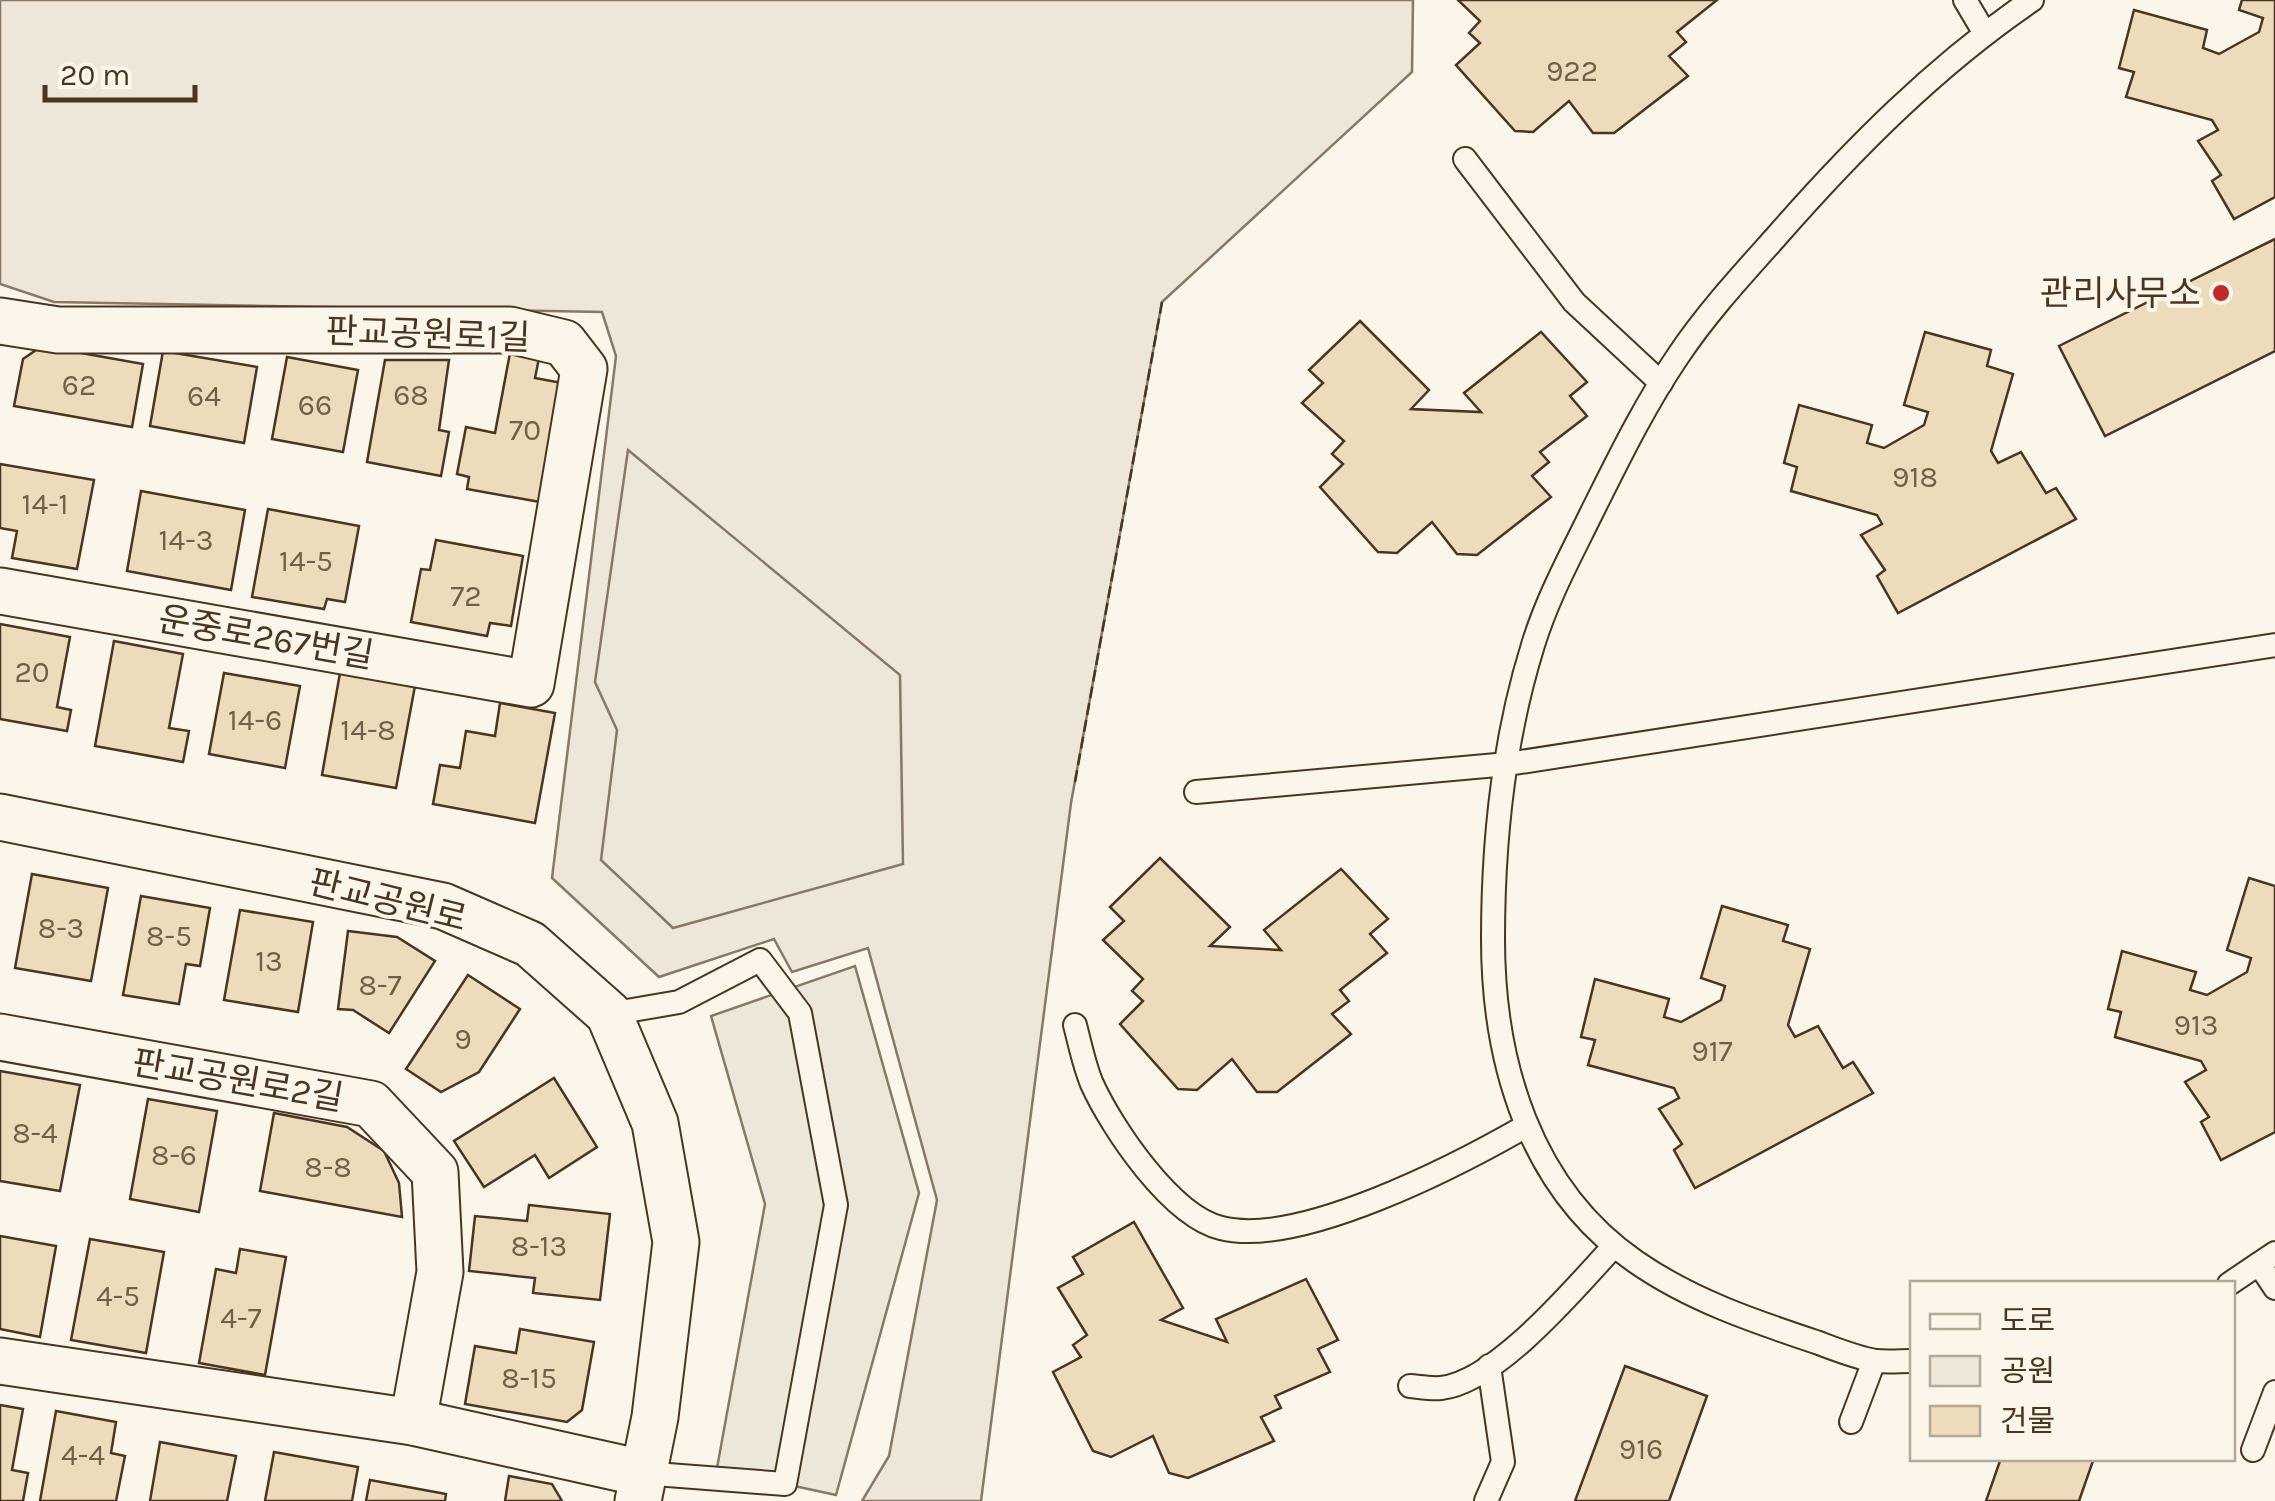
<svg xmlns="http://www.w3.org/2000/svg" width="2275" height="1501" font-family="Karla,'Noto Sans KR',sans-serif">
  <rect width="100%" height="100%" fill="#fbf6e9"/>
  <!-- green -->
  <polygon fill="#ede6d9" stroke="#887966" stroke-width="2.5" points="0,0 1413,0 1412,72 1162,302 1071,803 981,1501 862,1501 889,1456 937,1200 868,948 792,972 774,939 659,977 552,878 616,356 602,312 54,302 0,284"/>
  <!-- parking -->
  <g fill="#ede7d9" stroke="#887966" stroke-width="2.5">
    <polygon points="628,450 900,675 903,864 673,928 601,860 617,730 595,682"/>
    <polygon points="855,966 919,1193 836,1495 785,1484 715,1479 765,1204 711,1016"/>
  </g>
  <!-- building -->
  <g fill="#ecdcbc" stroke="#4a3520" stroke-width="2.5">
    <polygon points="1458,0 1717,0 1677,32 1686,42 1669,56 1688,76 1614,133 1593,133 1569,101 1533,132 1515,131 1456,65 1480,43 1469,33 1480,21"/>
    <polygon points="2242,0 2275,0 2275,197 2234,219 2212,181 2221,175 2198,141 2218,130 2212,120 2126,97 2134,72 2119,68 2134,10 2207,30 2203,48 2219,54 2259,32 2263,18 2239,10"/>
    <polygon points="2275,239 2275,351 2105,436 2059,346"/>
    <polygon points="1360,321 1429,390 1411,409 1481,412 1464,393 1541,332 1587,382 1570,396 1587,416 1540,452 1549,462 1532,476 1551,497 1477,555 1457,554 1432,522 1397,553 1378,552 1320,487 1343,464 1332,454 1344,441 1302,403 1323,383 1309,370"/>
    <polygon points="1925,332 1991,350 1987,366 2013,374 1991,451 1998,463 2021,452 2046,493 2056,488 2076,519 1898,613 1877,576 1885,570 1861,535 1882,524 1877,515 1791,491 1797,467 1784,463 1799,405 1872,425 1867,443 1884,448 1924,425 1928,412 1904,405"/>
    <polygon points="42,346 143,364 132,427 14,406 23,359"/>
    <polygon points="163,351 257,367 244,443 150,426"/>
    <polygon points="510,353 539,358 535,378 562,383 540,502 467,489 469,477 457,474 466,427 495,433"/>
    <polygon points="287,357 358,370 343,452 272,439"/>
    <polygon points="385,360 449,360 439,430 449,432 441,476 367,462"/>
    <polygon points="0,464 94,480 77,569 12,558 17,531 0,528"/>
    <polygon points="141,491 245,510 231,590 127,571"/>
    <polygon points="268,509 359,526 345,602 327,599 324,609 252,597"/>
    <polygon points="436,540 523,556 511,626 490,623 487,636 411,622 421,569 430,570"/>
    <polygon points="0,624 70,637 57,707 71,710 67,731 0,719"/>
    <polygon points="114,641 183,654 169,728 189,731 183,762 95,746"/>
    <polygon points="224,673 300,686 285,768 209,754"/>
    <polygon points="340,673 415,686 396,788 322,775"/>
    <polygon points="500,703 555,713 535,823 433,804 440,765 460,768 466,731 495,736"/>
    <polygon points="1160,858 1230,927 1210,946 1281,950 1264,930 1341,869 1388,919 1370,934 1387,953 1340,990 1349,1001 1332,1014 1351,1034 1277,1092 1257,1092 1232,1059 1197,1090 1178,1089 1120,1024 1143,1001 1132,991 1143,979 1103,940 1124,921 1110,907"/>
    <polygon points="32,874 108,888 91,981 15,968"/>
    <polygon points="2249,878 2275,886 2275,1132 2221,1160 2201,1122 2209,1117 2185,1082 2206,1070 2201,1061 2115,1037 2121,1012 2108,1009 2122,951 2196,972 2190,990 2207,995 2247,972 2251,958 2227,950"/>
    <polygon points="141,896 210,908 200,966 186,964 179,1004 123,995"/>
    <polygon points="1722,906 1788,925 1783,941 1810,949 1788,1025 1795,1037 1818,1026 1843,1068 1853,1062 1873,1093 1695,1188 1674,1150 1682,1144 1659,1109 1679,1098 1674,1088 1588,1065 1595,1040 1581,1037 1595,979 1669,999 1664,1017 1681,1022 1721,1000 1725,986 1701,978"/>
    <polygon points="240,910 313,922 298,1012 224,1000"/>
    <polygon points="348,931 397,937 435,961 389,1033 353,1010 338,1009"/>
    <polygon points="468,975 520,1009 479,1072 441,1092 406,1069"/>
    <polygon points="0,1071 80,1085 60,1191 0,1181"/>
    <polygon points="554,1078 597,1147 549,1178 535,1155 484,1187 454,1141"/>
    <polygon points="148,1099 217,1111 199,1212 130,1199"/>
    <polygon points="274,1113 347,1127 384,1151 399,1183 402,1217 260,1191"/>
    <polygon points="529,1205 610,1214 600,1300 533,1293 535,1278 469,1271 475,1216 527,1221"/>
    <polygon points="1134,1222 1183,1308 1161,1320 1227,1342 1216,1319 1306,1279 1338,1340 1318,1349 1330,1372 1275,1396 1281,1408 1261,1417 1274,1441 1188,1478 1169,1473 1153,1436 1111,1457 1093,1451 1053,1372 1081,1357 1073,1345 1087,1335 1058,1288 1083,1274 1073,1257"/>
    <polygon points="0,1236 56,1246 40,1337 0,1329"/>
    <polygon points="90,1239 164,1252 146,1353 71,1340"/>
    <polygon points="240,1249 286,1257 265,1375 199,1363 216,1269 236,1273"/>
    <polygon points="520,1329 594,1342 582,1410 567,1422 465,1404 475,1346 516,1353"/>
    <polygon points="1625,1366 1707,1396 1669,1501 1575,1501"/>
    <polygon points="0,1405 23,1409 12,1470 28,1473 23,1501 0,1501"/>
    <polygon points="56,1411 116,1422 111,1453 125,1456 116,1501 40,1501"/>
    <polygon points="160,1442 236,1456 227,1501 150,1501"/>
    <polygon points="274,1452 358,1467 352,1501 265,1501"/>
    <polygon points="2001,1458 2094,1458 2079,1501 1986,1501"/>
    <polygon points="509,1476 552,1484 562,1501 505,1501"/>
    <polygon points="370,1480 446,1494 445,1501 366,1501"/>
  </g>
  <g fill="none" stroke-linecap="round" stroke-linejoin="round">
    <defs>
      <g id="service">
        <polyline points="1965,0 1984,32"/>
        <polyline points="1465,159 1574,302 1661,383"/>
        <polyline points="1196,792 1508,764 2275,645"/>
        <polyline points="609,1014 679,1002 760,960 800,1013 836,1205 785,1484 642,1473"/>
        <path d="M1075,1025C1080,1044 1084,1065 1092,1084C1112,1128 1171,1216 1221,1228C1299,1248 1458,1165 1526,1126"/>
        <polyline points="2259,1264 2275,1288"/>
        <polyline points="2229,1284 2275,1253"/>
        <path d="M1912,1361C1901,1361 1888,1362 1876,1361C1857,1358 1835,1349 1816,1342C1753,1321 1691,1300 1636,1262C1530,1189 1493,1063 1493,939C1493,843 1504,738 1533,645C1547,599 1570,557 1591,514C1618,460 1644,406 1678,356C1706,314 1741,276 1775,238C1852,150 1935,66 2032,0"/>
        <path d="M1410,1386C1420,1387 1432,1389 1441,1388C1497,1382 1576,1287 1613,1247"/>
        <polyline points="1851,1422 1874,1361"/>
        <polyline points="2253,1450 2275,1392"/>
        <polyline points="1486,1501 1503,1462 1489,1366"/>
      </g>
      <g id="minor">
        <polyline points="0,321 58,330 510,330 564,343 584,369 531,684 0,591"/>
        <polyline points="0,817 443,906 530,944 609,1014 655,1123 676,1242 655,1417 638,1501"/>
        <polyline points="0,1037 371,1104 435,1172 440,1272 413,1422"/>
        <polyline points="0,1361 413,1422 642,1473"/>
      </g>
    </defs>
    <!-- service casing -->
    <use href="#service" stroke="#4a3520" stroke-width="26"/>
    <!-- minor casing -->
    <use href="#minor" stroke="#4a3520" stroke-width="49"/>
    <!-- service -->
    <use href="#service" stroke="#fbf6e9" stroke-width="22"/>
    <!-- minor -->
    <use href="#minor" stroke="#fbf6e9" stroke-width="45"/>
    <!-- fence -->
    <polyline stroke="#4a3520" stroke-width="2.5" stroke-dasharray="12 5" stroke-linecap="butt" points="1075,782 1162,302"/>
  </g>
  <!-- markers -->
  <circle fill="#c62828" stroke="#fbf6e9" stroke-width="4" cx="2221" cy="293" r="10"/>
  <g text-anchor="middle" stroke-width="8" stroke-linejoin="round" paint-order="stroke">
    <!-- number labels -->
    <g font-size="30" fill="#725f47">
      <text x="1572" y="81">922</text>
      <text x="79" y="395">62</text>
      <text x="411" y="405">68</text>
      <text x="204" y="406">64</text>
      <text x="315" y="415">66</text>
      <text x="525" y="440">70</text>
      <text x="1915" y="487">918</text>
      <text x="45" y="514">14-1</text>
      <text x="186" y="550">14-3</text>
      <text x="306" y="571">14-5</text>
      <text x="466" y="606">72</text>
      <text x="32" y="682">20</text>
      <text x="255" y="730">14-6</text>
      <text x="368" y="740">14-8</text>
      <text x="61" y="938">8-3</text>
      <text x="169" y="946">8-5</text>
      <text x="269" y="971">13</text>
      <text x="380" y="995">8-7</text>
      <text x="2196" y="1035">913</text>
      <text x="463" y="1049">9</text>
      <text x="1712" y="1061">917</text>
      <text x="35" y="1143">8-4</text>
      <text x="174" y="1165">8-6</text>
      <text x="328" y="1177">8-8</text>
      <text x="539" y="1256">8-13</text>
      <text x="118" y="1306">4-5</text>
      <text x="241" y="1328">4-7</text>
      <text x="529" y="1388">8-15</text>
      <text x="1641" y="1459">916</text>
      <text x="83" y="1465">4-4</text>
    </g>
    <!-- poi labels -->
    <g font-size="35" fill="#4a3520" stroke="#fbf6e9" text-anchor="end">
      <text x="2201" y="305">관리사무소</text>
    </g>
    <!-- street labels -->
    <g font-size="35" fill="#4a3520" stroke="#fbf6e9">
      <text transform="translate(428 334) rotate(2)" y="12">판교공원로1길</text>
      <text transform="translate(266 637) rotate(10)" y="12">운중로267번길</text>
      <text transform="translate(388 900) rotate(14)" y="12">판교공원로</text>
      <text transform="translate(238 1080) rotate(10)" y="12">판교공원로2길</text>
    </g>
  </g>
  <!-- legend -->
  <rect x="1910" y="1281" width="325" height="180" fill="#fbf6e9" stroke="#b4a999" stroke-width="2.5"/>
  <rect x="1930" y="1314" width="50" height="15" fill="#fbf6e9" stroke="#b4a999" stroke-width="2.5"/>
  <text x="2000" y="1331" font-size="30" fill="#4a3520">도로</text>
  <rect x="1930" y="1356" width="50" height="30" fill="#ede6d9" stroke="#b4a999" stroke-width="2.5"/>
  <text x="2000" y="1381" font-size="30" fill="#4a3520">공원</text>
  <rect x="1930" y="1406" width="50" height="30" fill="#ecdcbc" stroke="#b4a999" stroke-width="2.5"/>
  <text x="2000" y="1431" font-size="30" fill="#4a3520">건물</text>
  <!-- scale -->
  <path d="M45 85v15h150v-15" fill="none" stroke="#4a3520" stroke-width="5"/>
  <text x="60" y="85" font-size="30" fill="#4a3520" stroke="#fbf6e9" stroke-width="8" paint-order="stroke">20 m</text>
</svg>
